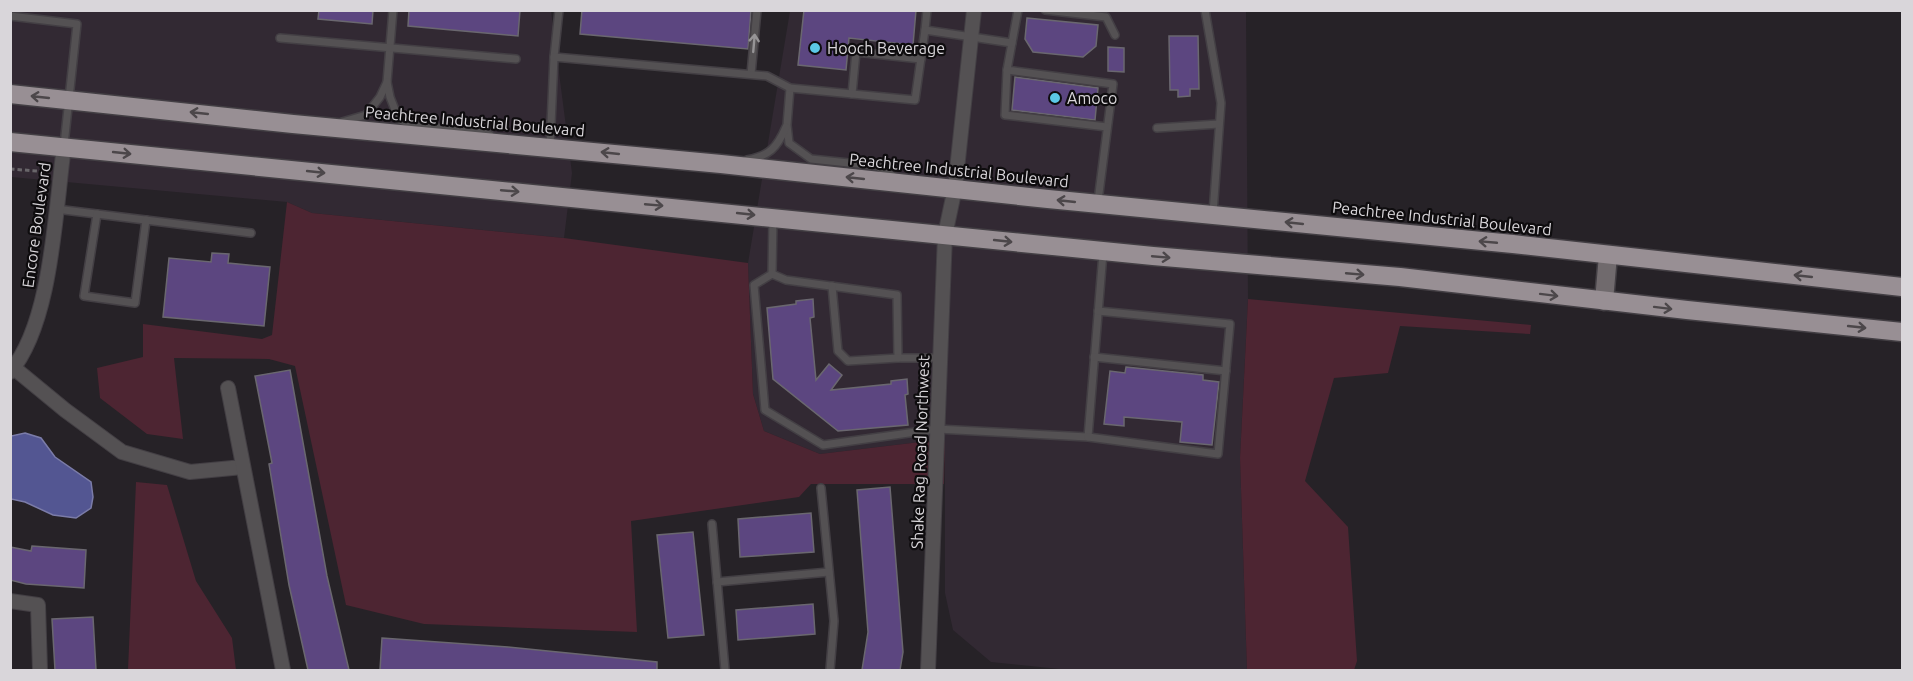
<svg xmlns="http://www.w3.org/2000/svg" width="1913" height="681" font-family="Ubuntu,sans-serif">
  <rect width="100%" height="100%" fill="#262227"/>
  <!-- built -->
  <g fill="#322933">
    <polygon points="11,11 551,11 572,173 564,238 312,213 287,202 11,177"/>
    <polygon points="790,11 1246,11 1248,299 1240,458 1247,670 1069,670 991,662 953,630 945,593 945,439 820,454 764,431 753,394 748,263"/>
  </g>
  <!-- green -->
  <g fill="#4d2532">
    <polygon points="287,202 312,213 564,238 748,263 753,394 764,431 820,454 945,439 944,484 811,484 799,497 631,521 637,632 424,624 346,605 295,366 269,359 174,358 183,439 147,434 100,398 97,368 143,357 143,324 262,339 272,335"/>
    <polygon points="1248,299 1531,325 1530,334 1400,326 1388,373 1334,378 1305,481 1348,527 1357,661 1354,670 1247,670 1240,458"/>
    <polygon points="136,482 167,485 196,581 232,638 236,670 128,670"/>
  </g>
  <!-- water -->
  <polygon fill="#535692" stroke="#7b7ca8" stroke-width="1.5" points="25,433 41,438 55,457 91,482 93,497 91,508 76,518 53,515 25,502 11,499 11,436"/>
  <!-- building -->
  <g fill="#5c4680" stroke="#6a676f" stroke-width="1.5">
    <polygon points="319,10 373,10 372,24 318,19"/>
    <polygon points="409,10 520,10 518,36 408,26"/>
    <polygon points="582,10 751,10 748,49 580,34"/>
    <polygon points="804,10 916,10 913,45 849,38 846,70 798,65"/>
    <polygon points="1027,18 1098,25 1096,46 1083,57 1033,52 1025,39"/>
    <polygon points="1169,36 1198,36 1199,89 1190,89 1190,96 1178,97 1178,90 1170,90"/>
    <polygon points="1108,47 1124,48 1124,72 1108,71"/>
    <polygon points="1015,77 1098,88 1095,120 1012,110"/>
    <polygon points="212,253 229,254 228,263 270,267 264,326 163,317 169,258 211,262"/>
    <polygon points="813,299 814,317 810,318 816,380 829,364 842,375 831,390 891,384 891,381 907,379 908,394 905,395 908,425 838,431 773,379 767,308 796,304 796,301"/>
    <polygon points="1126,367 1203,375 1203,380 1219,382 1212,445 1180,442 1182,422 1124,417 1124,426 1104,424 1110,371 1125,373"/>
    <polygon points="290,370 327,576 349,670 308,670 289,585 269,464 272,463 255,376"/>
    <polygon points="890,487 903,652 900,670 862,670 868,632 857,490"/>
    <polygon points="811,513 814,552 740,557 738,519"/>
    <polygon points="693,532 704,635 668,638 657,535"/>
    <polygon points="32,546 86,550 84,588 26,584 10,580 10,547 31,551"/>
    <polygon points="813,604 815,634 738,640 736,610"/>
    <polygon points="93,617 96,670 55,670 52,619"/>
    <polygon points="382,638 508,647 657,662 657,670 380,670"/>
  </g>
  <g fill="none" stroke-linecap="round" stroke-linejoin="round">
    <defs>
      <g id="lane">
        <polyline points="393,10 387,82 390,97 399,120 418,126 478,131 490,135"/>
        <polyline points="1018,10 1007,70 1113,84 1098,201"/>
        <polyline points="1045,10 1106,17 1115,35"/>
        <polyline points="1205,10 1221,103 1213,213"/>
        <polyline points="10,16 77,24 64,145"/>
        <polyline points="925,30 927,10"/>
        <polyline points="280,38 516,59"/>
        <polyline points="554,57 559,10"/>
        <polyline points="1007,70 1005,115 1107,127"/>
        <polyline points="751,74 757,10"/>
        <polyline points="790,88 787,125 789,143 811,159 877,166 893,176"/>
        <polyline points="852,94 856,52 921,59"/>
        <polyline points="342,122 366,115 380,97 387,82"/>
        <polyline points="1157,128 1219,124"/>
        <polyline points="550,147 554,57 767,76 790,88 915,100 925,30 1012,43"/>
        <path d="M747,160C769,156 777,148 786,127"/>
        <polyline points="56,209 251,233"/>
        <polyline points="97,214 84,296 135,303 146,220"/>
        <polyline points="773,218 772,274 754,285 765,410 823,445 937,429 1088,437 1103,253"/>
        <polyline points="772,274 786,280 897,295 898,358 940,358"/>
        <polyline points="832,286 838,351 848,361 898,358"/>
        <polyline points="1094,357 1226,371"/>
        <polyline points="1088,437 1218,454 1230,324 1098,311"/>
        <polyline points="821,488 834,621 830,670"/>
        <polyline points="712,524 725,670"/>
        <polyline points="717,582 829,572"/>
      </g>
      <g id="street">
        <polyline points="14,368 65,410 122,452 190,472 243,467"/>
        <path d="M10,372C52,323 55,211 64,147"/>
        <polyline points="228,388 283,670"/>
        <polyline points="10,601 38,605 40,670"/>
        <polyline points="928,670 945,235 955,188 974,10"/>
      </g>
      <polyline id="secondary" points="1604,301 1608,255"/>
      <g id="highway">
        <polyline points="10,94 293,124 721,164 1048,199 1513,244 1902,287"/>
        <polyline points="10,142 1153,256 1400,277 1687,310 1902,332"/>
      </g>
    </defs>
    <!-- lane casing -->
    <use href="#lane" stroke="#433f44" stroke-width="10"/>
    <!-- street casing -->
    <use href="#street" stroke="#433f44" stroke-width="16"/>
    <!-- secondary casing -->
    <use href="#secondary" stroke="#433f44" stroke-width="21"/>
    <!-- highway casing -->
    <use href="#highway" stroke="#433f44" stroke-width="21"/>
    <!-- path -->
    <polyline stroke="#69666a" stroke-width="3" stroke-dasharray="4.5 3" stroke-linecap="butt" points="10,169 37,171"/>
    <!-- lane -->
    <use href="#lane" stroke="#545153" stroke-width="7"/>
    <!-- street -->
    <use href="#street" stroke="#545153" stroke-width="14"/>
    <!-- secondary -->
    <use href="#secondary" stroke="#706a6d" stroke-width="18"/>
    <!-- highway -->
    <use href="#highway" stroke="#988f94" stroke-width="18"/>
  </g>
  <!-- one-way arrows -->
  <defs><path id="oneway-shaft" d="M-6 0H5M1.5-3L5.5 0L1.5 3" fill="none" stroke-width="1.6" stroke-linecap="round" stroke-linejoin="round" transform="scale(1.5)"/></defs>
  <use stroke="#969496" href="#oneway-shaft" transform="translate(754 43) rotate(-85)"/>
  <g stroke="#4c474a">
    <use href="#oneway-shaft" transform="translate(40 97) rotate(-174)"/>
    <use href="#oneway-shaft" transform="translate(199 113) rotate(-174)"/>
    <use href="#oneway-shaft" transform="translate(122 153) rotate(6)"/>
    <use href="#oneway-shaft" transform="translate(610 153) rotate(-174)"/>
    <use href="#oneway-shaft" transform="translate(316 172) rotate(6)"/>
    <use href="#oneway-shaft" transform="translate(855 178) rotate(-174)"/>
    <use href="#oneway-shaft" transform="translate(510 191) rotate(5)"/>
    <use href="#oneway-shaft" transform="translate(1066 201) rotate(-174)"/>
    <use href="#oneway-shaft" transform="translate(654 205) rotate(5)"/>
    <use href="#oneway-shaft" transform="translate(746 214) rotate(6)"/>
    <use href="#oneway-shaft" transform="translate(1294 223) rotate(-174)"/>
    <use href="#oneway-shaft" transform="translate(1003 241) rotate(6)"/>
    <use href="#oneway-shaft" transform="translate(1488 242) rotate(-175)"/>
    <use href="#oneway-shaft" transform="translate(1161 257) rotate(5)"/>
    <use href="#oneway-shaft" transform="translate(1355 274) rotate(5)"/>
    <use href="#oneway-shaft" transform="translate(1803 276) rotate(-174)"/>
    <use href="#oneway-shaft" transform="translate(1549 295) rotate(7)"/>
    <use href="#oneway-shaft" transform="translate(1663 308) rotate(7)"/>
    <use href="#oneway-shaft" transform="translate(1857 327) rotate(6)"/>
  </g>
  <!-- markers -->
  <g fill="#5bc8e7" stroke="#0e0c0e" stroke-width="2">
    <circle cx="815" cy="48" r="6"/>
    <circle cx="1055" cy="98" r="6"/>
  </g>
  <g text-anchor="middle" stroke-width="4.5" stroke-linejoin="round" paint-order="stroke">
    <!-- poi labels -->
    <g font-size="16" fill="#d9d6da" stroke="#0e0c0e" text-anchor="start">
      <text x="827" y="54">Hooch Beverage</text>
      <text x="1067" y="104">Amoco</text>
    </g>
    <!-- street labels -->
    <g font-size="16" fill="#d9d6da" stroke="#0e0c0e">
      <text transform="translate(475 121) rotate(5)" y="6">Peachtree Industrial Boulevard</text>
      <text transform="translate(959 170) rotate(6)" y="6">Peachtree Industrial Boulevard</text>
      <text transform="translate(1442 218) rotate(6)" y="6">Peachtree Industrial Boulevard</text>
      <text transform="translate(36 225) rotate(-82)" y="6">Encore Boulevard</text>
      <text transform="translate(920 452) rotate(-88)" y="6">Shake Rag Road Northwest</text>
    </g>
  </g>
  <!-- border -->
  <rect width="1913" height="681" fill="none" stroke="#d9d6da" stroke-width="24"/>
</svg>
